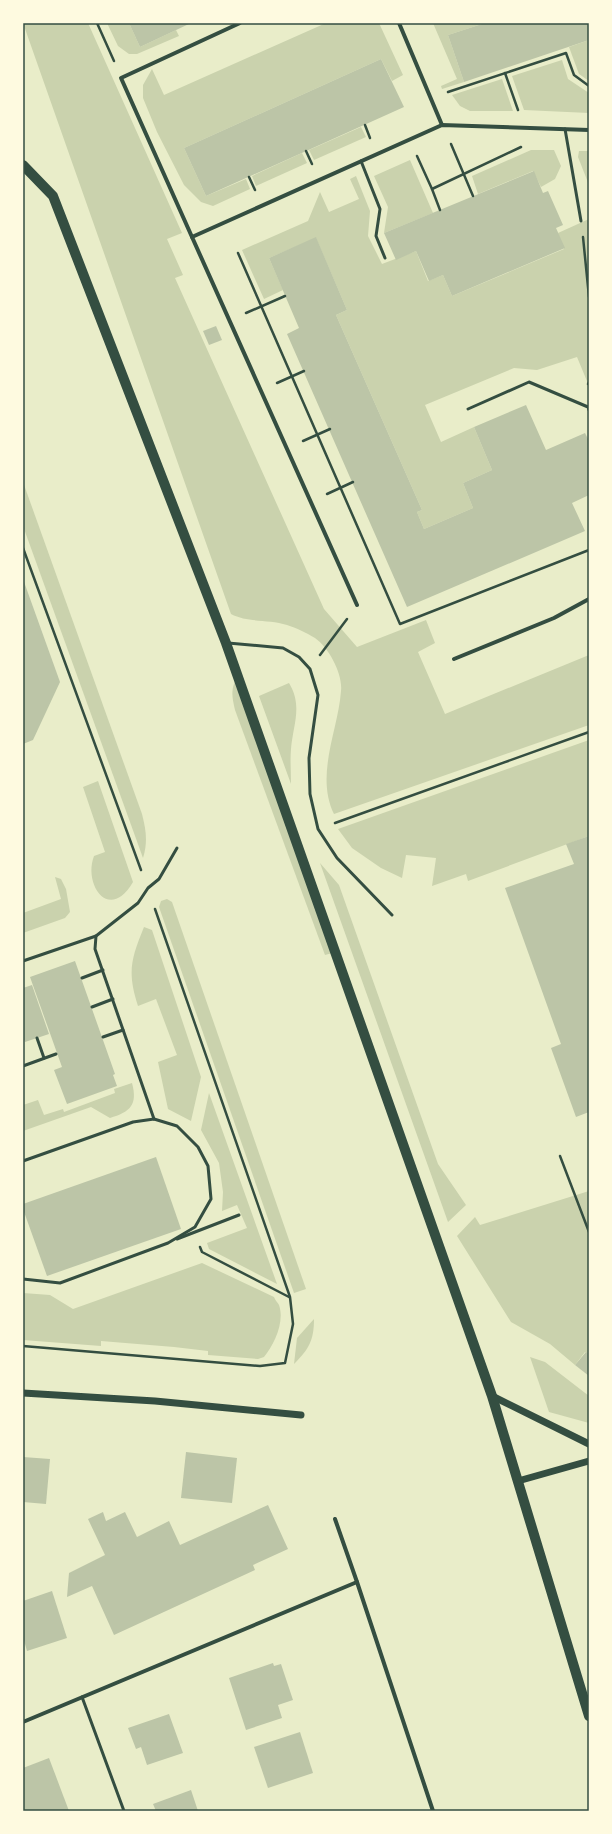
<svg xmlns="http://www.w3.org/2000/svg" width="612" height="1834" font-family="'Roboto Condensed',sans-serif">
  <rect width="100%" height="100%" fill="#e9edc9"/>
  <!-- green -->
  <g fill="#cad2ad">
    <path d="M23,23H88L182,233L167,239L183,275L175,278L324,609L357,647L426,620L435,643L418,652L445,714L589,655V725L334,814C315,775 338,731 341,691C343,674 329,648 315,638C307,633 296,628 287,625C269,619 248,623 231,614Z"/>
    <polygon points="107,23 129,23 140,47 176,30 179,36 137,54 129,54 118,46"/>
    <polygon points="326,23 379,23 403,75 392,81 381,59 184,148 206,196 246,179 250,189 213,206 201,202 184,185 157,132 143,98 143,85 152,69 164,95"/>
    <polygon points="433,23 485,23 448,35 464,82 442,89 441,86 457,79"/>
    <polygon points="589,40 589,81 579,74 569,47"/>
    <polygon points="562,60 568,79 589,93 589,113 524,110 512,76"/>
    <polygon points="502,79 513,111 470,111 460,106 452,95"/>
    <polygon points="361,127 366,137 314,160 309,150"/>
    <polygon points="531,150 554,150 561,166 555,179 541,187 533,171 478,194 472,176"/>
    <polygon points="579,151 589,151 589,185 578,157"/>
    <polygon points="302,153 307,163 256,186 252,176"/>
    <polygon points="410,160 433,213 384,233 388,207 374,176"/>
    <polygon points="356,176 370,211 368,236 382,264 416,251 428,281 443,275 452,296 564,249 558,233 589,219 589,386 577,357 537,370 514,368 425,405 441,442 474,427 492,470 463,483 473,508 424,529 417,512 422,510 336,315 347,310 316,238 269,258 283,290 264,299 242,250 308,221 320,192 329,212 359,199 350,179"/>
    <path d="M23,482L142,814C146,830 148,842 143,858L23,526Z"/>
    <path d="M239,673L336,952L325,955L235,710C231,693 231,688 239,673Z"/>
    <path d="M289,683C303,706 293,725 291,749C290,761 291,772 291,784L259,696Z"/>
    <polygon points="589,740 589,836 468,881 466,874 432,886 436,858 406,855 402,878 381,868 352,848 338,829"/>
    <path d="M98,781L133,882C109,923 83,884 94,856L105,852L83,787Z"/>
    <polygon points="320,863 339,885 438,1164 466,1205 448,1222"/>
    <polygon points="55,877 61,879 66,889 70,912 65,918 23,933 23,913 61,899"/>
    <polygon points="167,899 172,902 306,1289 294,1293 159,907 161,901"/>
    <path d="M144,927L152,930L201,1077L191,1121L168,1109L158,1062L177,1055L156,999L138,1006C127,972 131,959 144,927Z"/>
    <path d="M132,1083C138,1105 130,1112 110,1118L91,1107L23,1131V1105L38,1100L44,1115L63,1109L64,1112L115,1093L114,1089Z"/>
    <polygon points="209,1093 277,1284 209,1249 207,1243 247,1228 237,1205 222,1211 223,1192 219,1163 201,1130"/>
    <polygon points="589,1191 589,1354 585,1352 575,1365 550,1344 511,1322 457,1236 475,1217 480,1225"/>
    <path d="M202,1263L274,1297C275,1300 278,1303 279,1305C285,1322 274,1345 264,1357L258,1359L208,1355V1351L174,1347L101,1341V1346L23,1340V1293L50,1295L73,1309Z"/>
    <path d="M314,1319C314,1340 309,1349 294,1364L297,1338Z"/>
    <polygon points="530,1357 545,1362 589,1396 589,1423 549,1412"/>
  </g>
  <!-- building -->
  <g fill="#bcc5a7">
    <polygon points="129,23 191,23 140,47"/>
    <polygon points="485,23 589,23 589,40 464,82 448,35"/>
    <polygon points="381,59 404,107 206,196 184,148"/>
    <polygon points="534,171 543,193 548,191 563,225 556,228 565,248 452,296 443,275 429,281 416,251 396,260 384,233"/>
    <polygon points="316,237 347,310 336,315 422,510 417,512 424,529 473,508 463,483 492,470 474,427 526,405 546,450 585,433 589,441 589,495 572,503 585,531 407,607 287,334 299,328 269,258"/>
    <polygon points="216,326 222,340 209,345 203,331"/>
    <polygon points="23,579 60,682 33,740 23,744"/>
    <polygon points="589,836 589,1112 576,1117 551,1048 561,1044 505,888 574,864 566,844"/>
    <polygon points="75,961 115,1074 113,1075 117,1086 67,1104 54,1070 62,1067 30,977"/>
    <polygon points="32,985 49,1034 25,1042 23,1037 23,988"/>
    <polygon points="156,1157 181,1229 47,1276 23,1209 23,1204"/>
    <polygon points="586,1352 589,1354 589,1376 575,1365"/>
    <polygon points="186,1452 237,1458 232,1503 181,1498"/>
    <polygon points="23,1457 50,1459 46,1504 23,1502"/>
    <polygon points="268,1505 288,1549 253,1565 255,1570 114,1635 92,1586 67,1597 69,1573 105,1555 88,1519 103,1512 106,1521 125,1512 137,1537 169,1521 180,1545"/>
    <polygon points="52,1591 67,1638 27,1651 23,1637 23,1601"/>
    <polygon points="273,1663 274,1666 281,1664 293,1700 278,1705 282,1718 246,1730 229,1678"/>
    <polygon points="169,1714 183,1753 147,1765 141,1747 136,1749 128,1728"/>
    <polygon points="300,1732 313,1773 268,1788 254,1747"/>
    <polygon points="49,1758 69,1811 23,1811 23,1768"/>
    <polygon points="191,1790 198,1811 156,1811 153,1804"/>
  </g>
  <g fill="none" stroke-linecap="round" stroke-linejoin="round">
    <!-- path -->
    <g stroke="#344e41" stroke-width="2.5">
      <polyline points="97,23 114,61"/>
      <polyline points="505,73 518,110"/>
      <polyline points="448,92 566,53 574,75 589,86"/>
      <polyline points="365,125 370,138"/>
      <polyline points="451,144 473,196"/>
      <polyline points="306,151 312,164"/>
      <polyline points="417,156 432,189 521,147"/>
      <polyline points="249,177 255,190"/>
      <polyline points="432,189 440,210"/>
      <polyline points="583,237 589,297"/>
      <polyline points="238,253 400,624 589,550"/>
      <polyline points="246,313 285,296"/>
      <polyline points="277,383 304,371"/>
      <polyline points="588,384 589,382"/>
      <polyline points="303,441 330,429"/>
      <polyline points="327,494 353,482"/>
      <polyline points="23,548 141,870"/>
      <polyline points="320,655 347,619"/>
      <polyline points="335,823 589,732"/>
      <polyline points="560,1156 589,1232"/>
      <polyline points="200,1247 202,1252 289,1297"/>
      <polyline points="23,1346 260,1366 285,1363 293,1324 290,1297 155,909"/>
    </g>
    <!-- service -->
    <g stroke="#344e41" stroke-width="3">
      <polyline points="565,129 581,221"/>
      <polyline points="361,161 380,209 376,236 385,258"/>
      <polyline points="468,409 529,382 588,407 589,410"/>
      <polyline points="228,643 283,648 299,657 310,669 318,695 309,758 310,794 318,829 337,858 392,915"/>
      <polyline points="96,936 95,949 154,1119"/>
      <polyline points="23,961 96,936 138,903 148,888 159,879 177,848"/>
      <polyline points="82,978 103,970"/>
      <polyline points="92,1007 113,999"/>
      <polyline points="103,1037 123,1030"/>
      <polyline points="37,1038 44,1058"/>
      <polyline points="23,1066 56,1054"/>
      <polyline points="23,1161 133,1122 154,1119 177,1126 198,1147 208,1166 211,1199 195,1227 168,1243 60,1283 23,1279"/>
      <polyline points="177,1239 239,1215"/>
      <polyline points="82,1697 124,1811"/>
    </g>
    <!-- minor -->
    <g stroke="#344e41" stroke-width="4">
      <polyline points="399,23 442,125"/>
      <polyline points="192,237 121,78 240,23"/>
      <polyline points="357,605 192,237 442,125 589,130"/>
      <polyline points="454,659 554,618 589,599"/>
      <polyline points="335,1519 357,1582 433,1811"/>
      <polyline points="23,1722 357,1582"/>
    </g>
    <!-- tertiary -->
    <g stroke="#344e41" stroke-width="7">
      <polyline points="23,1393 155,1401 301,1415"/>
      <polyline points="492,1396 589,1444"/>
      <polyline points="518,1481 589,1461"/>
    </g>
    <!-- primary -->
    <polyline stroke="#344e41" stroke-width="10" points="23,165 53,196 226,643 492,1396 589,1716"/>
  </g>
  <!-- border -->
  <rect width="612" height="1834" fill="none" stroke="#fefae0" stroke-width="48"/>
  <rect x="24" y="24" width="564" height="1786" fill="none" stroke="#344e41" stroke-width="1.5"/>
</svg>
